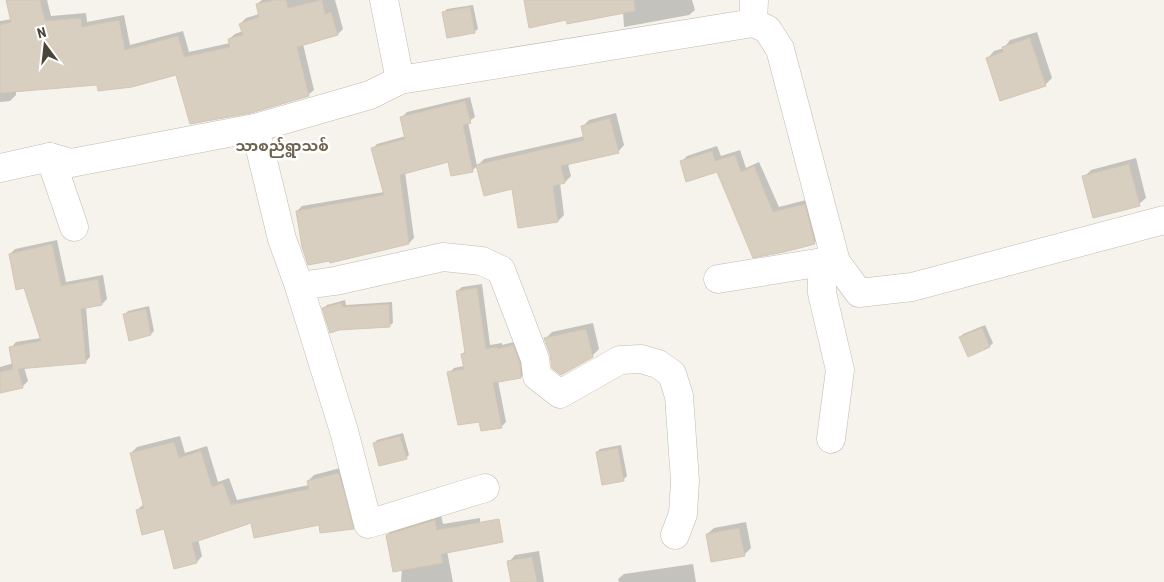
<svg xmlns="http://www.w3.org/2000/svg" width="1164" height="582" font-family="'Roboto Condensed','Noto Sans Myanmar',sans-serif">
  <rect width="100%" height="100%" fill="#f6f3ec"/>
  <!-- shadow -->
  <g fill="#0003">
    <polygon points="7,0 47,0 51,16 86,13 87,22 124,15 130,45 183,31 189,52 230,43 229,39 235,34 243,31 240,24 246,18 259,14 257,4 262,0 335,0 343,29 338,34 303,44 314,90 308,95 176,73 98,83 16,91 16,95 10,101 0,102 0,21 12,19"/>
    <polygon points="534,0 692,0 695,10 689,15 624,27 623,12 567,19"/>
    <polygon points="473,5 478,29 474,32 444,12 447,9"/>
    <polygon points="1037,32 1052,78 1045,85 988,58 994,51 1004,48 1010,40"/>
    <polygon points="470,97 475,117 468,122 477,166 472,171 449,160 405,172 414,238 409,243 297,211 302,206 384,192 372,149 377,144 406,136 402,117 407,112"/>
    <polygon points="616,113 624,145 618,152 568,164 571,176 565,182 560,183 564,215 558,221 513,187 478,165 484,159 585,136 582,127 589,120"/>
    <polygon points="717,146 721,156 740,150 746,168 759,162 779,207 810,199 820,237 814,243 783,251 718,171 681,162 687,156"/>
    <polygon points="1136,158 1146,198 1139,204 1084,177 1091,170"/>
    <polygon points="57,240 66,282 103,275 107,299 102,304 86,307 90,357 85,362 24,367 28,381 23,386 0,392 0,367 14,363 11,348 16,342 41,338 25,287 10,254 15,249"/>
    <polygon points="482,284 490,345 502,343 502,345 518,341 526,372 521,377 498,381 506,422 501,427 480,421 449,373 454,368 464,366 462,354 466,351 457,291 462,287"/>
    <polygon points="345,300 346,305 392,302 393,323 389,326 324,308 327,305"/>
    <polygon points="149,306 154,331 151,334 125,314 128,311"/>
    <polygon points="593,323 599,349 592,356 551,353 545,339 552,332"/>
    <polygon points="985,325 993,343 990,346 968,355 960,338 963,334"/>
    <polygon points="403,433 409,455 406,458 374,444 377,440"/>
    <polygon points="180,436 185,453 207,446 218,482 229,478 237,500 309,485 308,481 314,475 344,467 359,522 353,528 320,524 252,521 198,539 202,556 197,562 165,528 137,510 144,504 131,453 137,447"/>
    <polygon points="621,445 627,476 623,480 597,452 600,449"/>
    <polygon points="441,515 443,524 480,518 480,540 447,551 453,582 401,582 402,569 387,535 393,529"/>
    <polygon points="746,522 751,548 744,555 707,534 714,528"/>
    <polygon points="539,551 544,582 512,582 509,562 515,555"/>
    <polygon points="693,564 696,582 619,582 618,579 624,574"/>
  </g>
  <!-- building -->
  <g fill="#d8cfc1" stroke="#d3c7b4">
    <polygon points="6,0 40,0 45,21 81,18 82,27 119,20 125,50 178,36 184,57 230,47 228,39 243,35 239,24 259,17 256,4 275,0 286,0 288,8 322,0 325,14 331,12 338,35 297,47 309,96 251,113 190,124 176,75 132,87 98,91 97,85 0,93 0,25 11,22"/>
    <polygon points="524,0 634,0 635,11 567,24 566,20 529,28"/>
    <polygon points="470,7 475,33 447,38 442,12"/>
    <polygon points="1030,38 1046,86 1000,101 986,58 1003,52 1002,47"/>
    <polygon points="465,101 471,123 463,125 473,172 451,176 448,162 400,175 409,244 330,263 329,261 308,265 302,247 296,211 384,195 371,148 405,139 400,117"/>
    <polygon points="610,118 619,153 561,166 565,183 553,186 558,222 518,228 512,189 484,196 476,165 584,140 581,126"/>
    <polygon points="712,151 715,161 735,155 741,172 754,166 773,212 805,204 815,244 784,252 753,258 717,172 686,182 680,161"/>
    <polygon points="1129,164 1140,206 1093,218 1082,176"/>
    <polygon points="52,244 61,286 98,279 102,305 81,309 86,363 18,369 23,388 0,393 0,372 13,369 9,347 41,341 24,288 16,290 9,254"/>
    <polygon points="477,288 486,349 497,347 498,349 513,345 520,363 521,378 493,383 502,428 481,431 479,422 458,425 447,372 464,369 461,354 465,353 456,291"/>
    <polygon points="341,303 343,307 389,304 390,327 339,330 330,333 322,308"/>
    <polygon points="146,309 151,335 129,341 123,314"/>
    <polygon points="982,328 990,347 968,357 959,337"/>
    <polygon points="586,329 593,357 561,375 552,368 550,354 544,338"/>
    <polygon points="400,436 407,459 379,466 373,443"/>
    <polygon points="174,442 179,458 201,451 212,487 223,483 231,505 309,489 307,481 339,473 354,529 320,533 319,525 254,538 251,523 192,543 197,563 174,569 164,529 142,535 136,510 144,508 130,453"/>
    <polygon points="618,448 624,481 602,485 596,452"/>
    <polygon points="499,519 503,542 441,554 443,563 393,572 386,535 435,520 437,530"/>
    <polygon points="739,528 745,556 711,562 706,534"/>
    <polygon points="532,557 537,582 511,582 507,561"/>
  </g>
  <g fill="none" stroke-linecap="round" stroke-linejoin="round">
    <defs>
      <g id="street">
        <polyline points="384,0 400,80"/>
        <polyline points="753,23 754,0"/>
        <polyline points="255,128 282,239 299,286 335,281 443,257 482,261 501,270 535,359 537,376 560,394 620,360 641,359 658,364 672,374 679,396 685,481 683,514 675,535"/>
        <polyline points="50,157 74,227"/>
        <polyline points="0,168 50,157 71,163 255,128 370,95 400,80 753,23 767,29 780,49 836,262 859,293 912,287 1164,220"/>
        <polyline points="829,261 822,280 822,293 840,370 831,439"/>
        <polyline points="718,279 829,261 836,262"/>
        <polyline points="299,286 344,431 368,524 485,488"/>
      </g>
    </defs>
    <!-- street casing -->
    <use href="#street" stroke="#c2bbae" stroke-width="29"/>
    <!-- street -->
    <use href="#street" stroke="#fff" stroke-width="28"/>
  </g>
  <g text-anchor="middle" stroke-width="5" stroke-linejoin="round" paint-order="stroke">
    <!-- quarter labels -->
    <g font-size="15" font-weight="bold" fill="#6e6250" stroke="#fff">
      <text x="282" y="151">သာစည်ရွာသစ်</text>
    </g>
  </g>
  <!-- north arrow -->
  <g transform="translate(45 45) rotate(345)" stroke="#ffffff" stroke-width="4" paint-order="stroke">
  <path d="M0-4L9 19L0 12L-9 19Z" fill="#4b4439"/>
  <text y="-8" font-size="14" font-weight="bold" text-anchor="middle" fill="#4b4439">N</text>
  </g>
</svg>
